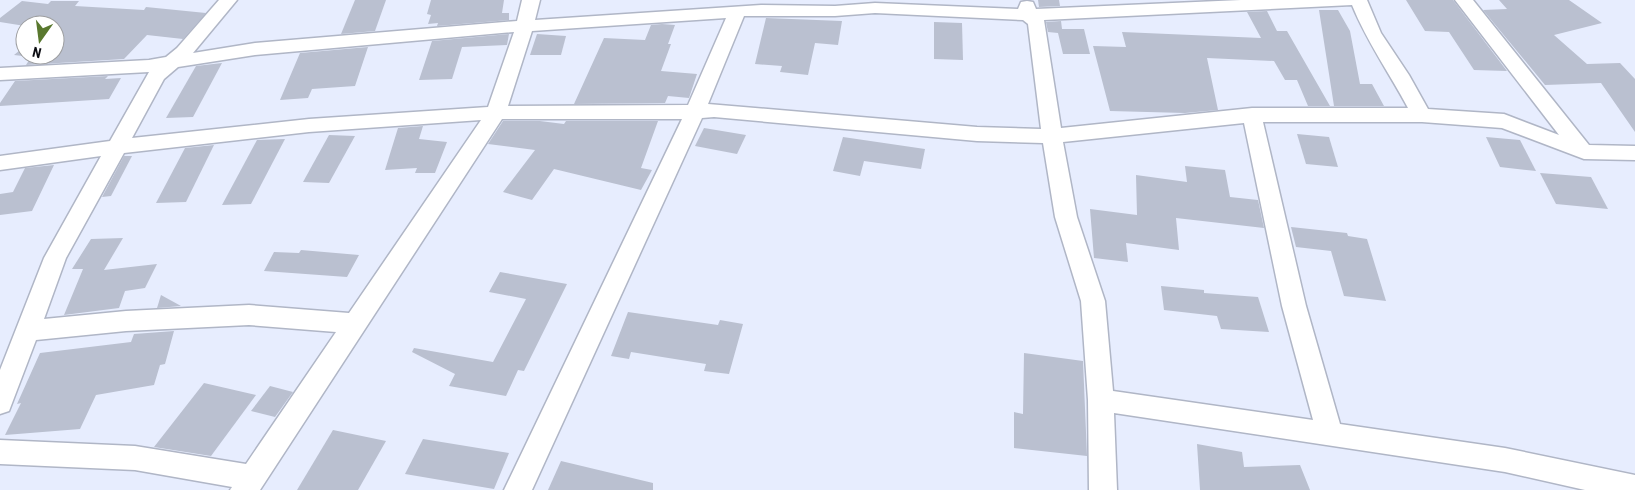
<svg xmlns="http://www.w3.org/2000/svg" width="1635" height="490" font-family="'Roboto Condensed',sans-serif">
  <rect width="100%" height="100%" fill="#e7edfe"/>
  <!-- building -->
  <g fill="#bac0d0">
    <polygon points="355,0 386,0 375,31 341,34"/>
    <polygon points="431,0 504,0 502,13 509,13 509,20 437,26 438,23 428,24 431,15 427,14"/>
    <polygon points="1038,0 1059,0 1060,6 1039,7"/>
    <polygon points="1406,0 1453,0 1507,71 1474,70 1449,32 1425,31"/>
    <polygon points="1499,0 1569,0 1602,23 1554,35 1587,64 1620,63 1635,79 1635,132 1601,83 1545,85 1483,10 1507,9"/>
    <polygon points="22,1 48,4 51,1 79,1 75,6 144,10 146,7 206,13 183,39 147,35 124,59 26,65 31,57 14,55 25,46 25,55 55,55 55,25 25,26 0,22 0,18"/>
    <polygon points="1319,10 1338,10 1350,31 1360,84 1372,84 1384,106 1334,106"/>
    <polygon points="1267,11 1277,31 1287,31 1330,106 1308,106 1297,80 1285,80 1274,61 1207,58 1218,110 1185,113 1110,111 1093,46 1126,47 1122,32 1261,38 1247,12"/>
    <polygon points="766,18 842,21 838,45 815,43 808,75 780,72 782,66 755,64"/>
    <polygon points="1061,21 1062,29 1084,29 1090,54 1063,54 1058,33 1048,32 1046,22"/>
    <polygon points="934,22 962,23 963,60 934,59"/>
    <polygon points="662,24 675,25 668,44 671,44 661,71 697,74 689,98 668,96 665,103 574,104 604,38 645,40 651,25"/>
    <polygon points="509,34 507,45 462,47 452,79 419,80 432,41"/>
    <polygon points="537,34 566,36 561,55 530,55"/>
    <polygon points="368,47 355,86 312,89 308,98 280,100 300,53"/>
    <polygon points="222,63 193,117 166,118 196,66"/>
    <polygon points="108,76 105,79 121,78 109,99 0,106 0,103 15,81"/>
    <polygon points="503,121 540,121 564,124 566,121 658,121 641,168 652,170 641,190 554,169 532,200 503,192 535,150 488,144"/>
    <polygon points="423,126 419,139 447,142 435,173 415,173 417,168 385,170 398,128"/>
    <polygon points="704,128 746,135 737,154 695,146"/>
    <polygon points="1297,134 1329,137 1338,167 1306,164"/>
    <polygon points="329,135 355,136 329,183 303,182"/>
    <polygon points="843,137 925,149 921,169 864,161 860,176 833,171"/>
    <polygon points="1486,137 1520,140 1536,171 1500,167"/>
    <polygon points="285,139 251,204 222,205 257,140"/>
    <polygon points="214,145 186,202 156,203 185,148"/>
    <polygon points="124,156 132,156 111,196 102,197"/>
    <polygon points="54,165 32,211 0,215 0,194 13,192 25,168"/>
    <polygon points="1185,166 1225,170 1230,197 1258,200 1264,228 1176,218 1179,250 1126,243 1128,262 1094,258 1090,209 1137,215 1136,175 1187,182"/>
    <polygon points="1540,173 1591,177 1608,209 1556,204"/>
    <polygon points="1291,227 1347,233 1348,236 1367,239 1386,301 1344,296 1331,251 1296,247"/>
    <polygon points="123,238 104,270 157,264 145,288 125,291 119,308 64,315 83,269 72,269 91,239"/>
    <polygon points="301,250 359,255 347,277 264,271 274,252 299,253"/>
    <polygon points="500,272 567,284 524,371 518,370 506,396 449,386 455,374 412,352 414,348 493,362 526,299 489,292"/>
    <polygon points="1161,286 1204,290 1204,293 1258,297 1269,332 1221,329 1217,316 1164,310"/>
    <polygon points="161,295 181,306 157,308"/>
    <polygon points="628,312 718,325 720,320 743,324 729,374 704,371 706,364 631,352 629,359 611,356"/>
    <polygon points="174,331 165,364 160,365 154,385 96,395 80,429 5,435 21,403 17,404 40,353 131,342 134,334"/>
    <polygon points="1024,353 1083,361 1087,456 1014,448 1014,412 1023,414"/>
    <polygon points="204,383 256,395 211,456 154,447"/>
    <polygon points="270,386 293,392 275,417 251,411"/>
    <polygon points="333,430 386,441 358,490 297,490"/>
    <polygon points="423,439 509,453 494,489 405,474"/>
    <polygon points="1197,444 1242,452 1244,467 1300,465 1310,490 1200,490"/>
    <polygon points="561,461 653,483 653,490 548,490"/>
  </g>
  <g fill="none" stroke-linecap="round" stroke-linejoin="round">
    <defs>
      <path id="minor" d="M219,0H237L193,53L255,43L517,21L522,0H540L535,20L761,5L835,6L875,3L1018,9L1021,2L1027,1L1033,2L1036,9L1241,0H1367L1381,33L1409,75L1428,109L1504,114L1559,135L1455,0H1473L1589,145L1635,146V160L1584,159L1502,128L1422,122H1263L1306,306L1340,424L1505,448L1635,475V490H1585L1505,472L1114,413L1117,490H1089L1088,400L1081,301L1055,217L1043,143L977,141L714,117L702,118L532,490H504L682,119H502L260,490H230L232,487L135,470L0,464V440L135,446L246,464L336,332L249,325L126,331L36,340L9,411L0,414V370L44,258L101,156L0,170V156L110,141L149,72L0,80V68L149,60L166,57L177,48ZM1352,5C1367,42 1390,74 1408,108H1252L1061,128L1044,20ZM875,13L1023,20L1028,24L1041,129L977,127L708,104L744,16H835ZM726,18L688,105L508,106L532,31ZM514,32L488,107L309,119L132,138L164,79L178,67L255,55ZM481,120L349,313L249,305L126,311L44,319L66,258L124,153L309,132ZM1244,123L1282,306L1313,420L1113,391L1105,301L1077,217L1063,142Z"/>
    </defs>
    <!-- minor casing -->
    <use href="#minor" stroke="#b0b6c6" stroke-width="3"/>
    <!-- minor -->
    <use href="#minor" fill="#fff" fill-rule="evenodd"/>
  </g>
  <!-- north arrow -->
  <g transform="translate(40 40) rotate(194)"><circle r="24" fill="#ffffff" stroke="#9d9ea0"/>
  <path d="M0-4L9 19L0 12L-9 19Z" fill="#59782e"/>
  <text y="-8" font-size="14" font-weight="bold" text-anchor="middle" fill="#0b0c12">N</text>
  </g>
</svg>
